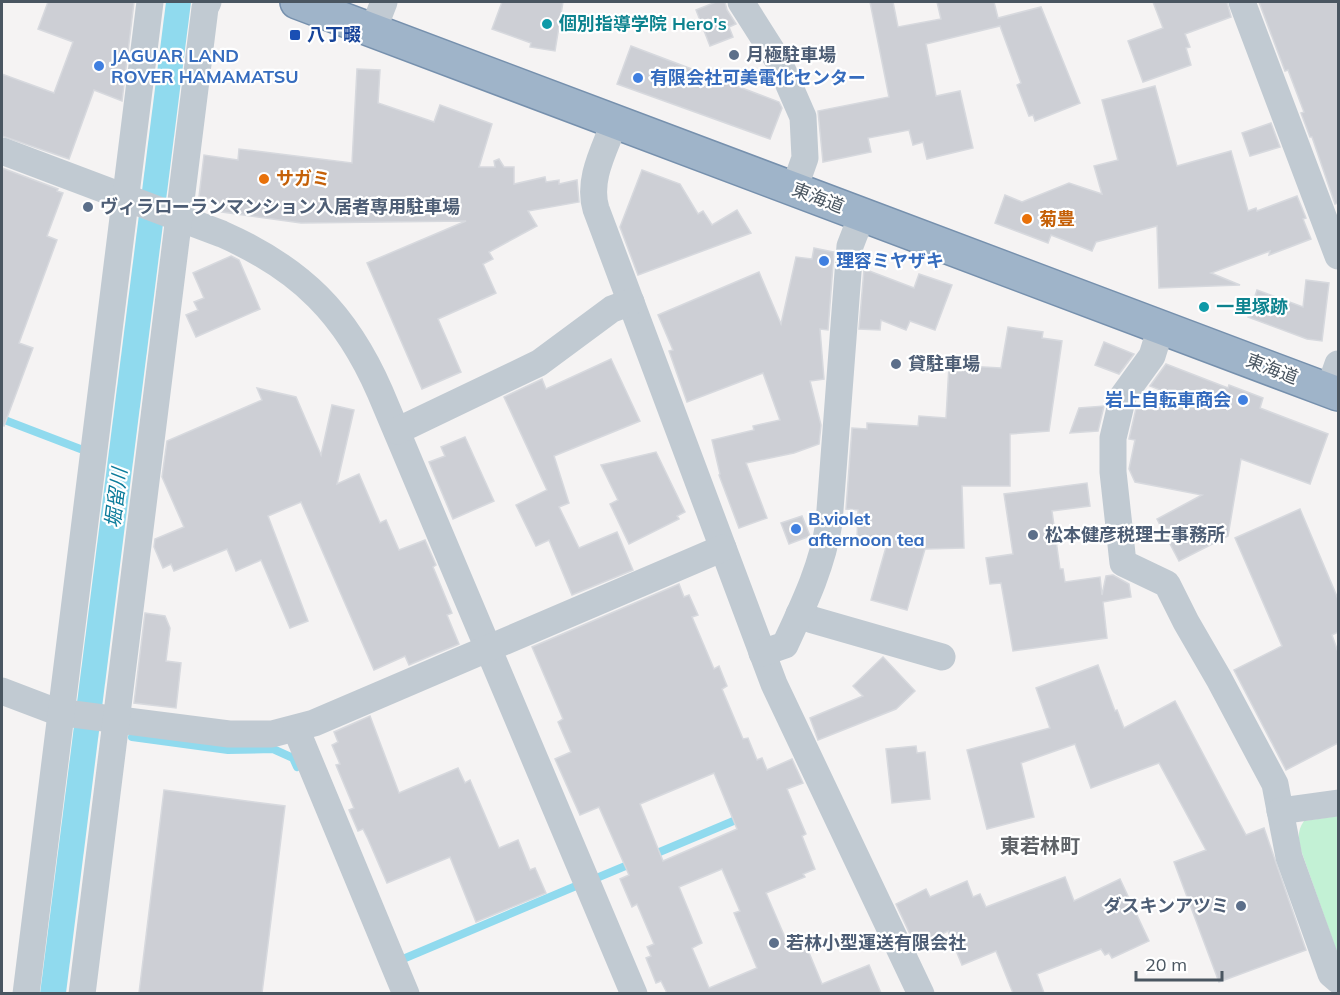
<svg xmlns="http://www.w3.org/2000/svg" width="1340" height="995" font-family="Mulish,'Noto Sans JP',sans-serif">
  <rect width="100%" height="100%" fill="#f5f3f3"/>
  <!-- green -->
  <path fill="#c3f1d5" d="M1338,816V955L1302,853C1299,841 1296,832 1304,821Z"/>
  <!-- water -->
  <polygon fill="#90daee" points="166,2 191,2 66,993 40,994"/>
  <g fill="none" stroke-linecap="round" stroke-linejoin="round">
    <!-- stream -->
    <g stroke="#90daee" stroke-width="8">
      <polyline points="2,419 83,450"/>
      <polyline points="132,737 228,750 273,749 293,758 297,767"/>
      <polyline points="650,856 743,817"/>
      <polyline points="599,877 635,862"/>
      <polyline points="403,959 576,886"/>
    </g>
  </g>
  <!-- building -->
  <g fill="#cdcfd5" stroke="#d7d9de" stroke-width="1.5" fill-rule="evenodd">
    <polygon points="48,2 134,2 122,101 94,90 69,159 2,136 2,74 54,93 73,42 38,29"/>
    <polygon points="502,2 563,2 555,51 530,47 531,43 492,29"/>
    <polygon points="716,2 725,2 727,10 736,24 729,27 733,37 710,46 696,10"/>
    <polygon points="870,2 893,2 898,27 941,19 937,2 994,2 998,18 1041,7 1080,103 1035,121 1033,115 1029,116 1017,85 1021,83 1000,26 926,44 936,96 960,91 973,148 927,159 923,142 913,145 909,130 868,138 871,152 823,162 818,111 889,97"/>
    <polygon points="1153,2 1227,2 1231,17 1185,34 1190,47 1186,48 1191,65 1143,82 1128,41 1163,28"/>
    <polygon points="1259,2 1338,2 1338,203 1335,204 1312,137 1310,137 1301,113 1304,112 1288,70 1285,71"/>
    <polygon points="631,46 779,102 782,108 770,139 617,84"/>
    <polygon points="357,69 380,70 378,103 434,122 440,105 492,124 479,167 495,167 494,161 499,159 504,167 514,167 514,184 545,177 546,182 559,180 559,184 577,180 579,202 528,211 537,226 489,252 493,259 483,264 496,293 438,319 461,372 422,389 367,263 466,221 301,223 215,211 217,200 199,197 204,155 238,160 239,149 352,163"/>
    <polygon points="1155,86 1177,166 1231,151 1248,211 1256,208 1257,211 1297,196 1306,218 1303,219 1311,239 1269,255 1270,251 1211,273 1240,285 1159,288 1157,226 1096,242 1092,251 1051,235 1048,243 995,223 1005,195 1022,202 1069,183 1102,194 1094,166 1118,160 1102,100"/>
    <polygon points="1271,123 1280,147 1250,156 1242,133"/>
    <polygon points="2,168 58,189 57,191 63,193 47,236 57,240 19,343 33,348 4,426 2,425"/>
    <polygon points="642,170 680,184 698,214 703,211 712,225 737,210 751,233 638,275 620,227"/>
    <polygon points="814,248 834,252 828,330 820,329 824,379 810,381 821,425 819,444 794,453 746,463 767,518 739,528 719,475 720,474 712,440 754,430 753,426 780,420 763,373 687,402 669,351 673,350 658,315 759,272 781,324 796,257 812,259"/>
    <polygon points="231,256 239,260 260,309 196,337 186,315 198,310 194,302 204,298 193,273"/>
    <polygon points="864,269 914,288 919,274 952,285 935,330 910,321 906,330 881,320 880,330 859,329"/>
    <polygon points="1306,280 1329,283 1322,341 1307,339 1248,317 1257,290 1303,307"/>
    <polygon points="1008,327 1043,332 1042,338 1062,341 1049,431 1010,434 1010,486 962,486 964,548 925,549 907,610 871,600 888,540 857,539 858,510 846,509 852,428 867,429 867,423 918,426 919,416 946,418 949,365 1001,368"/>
    <polygon points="1104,342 1134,354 1119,374 1095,365"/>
    <polygon points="611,359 640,421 554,456 569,503 559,507 579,548 617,532 633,570 572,595 549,540 536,546 516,505 547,490 504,397 542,379 546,389"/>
    <polygon points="1166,364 1228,388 1229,385 1263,398 1260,408 1328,434 1310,484 1241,459 1228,536 1179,561 1157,519 1202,495 1135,482 1129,469 1135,440 1129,439 1137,404 1186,400 1150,386"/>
    <polygon points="257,388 296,397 321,455 332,405 354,410 337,484 359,474 380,523 386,520 399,550 425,540 436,565 433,567 452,613 447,615 459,644 409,665 405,656 374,670 301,502 268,516 308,621 290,628 261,560 236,571 227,549 174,571 171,564 163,568 154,547 155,539 184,527 162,477 167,441 262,400"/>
    <polygon points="1104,406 1098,431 1070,433 1079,408"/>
    <polygon points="465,437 494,501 453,519 429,462 445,456 441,447"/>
    <polygon points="656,452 685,512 677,516 679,519 629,544 610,504 618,500 601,465"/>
    <polygon points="1087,483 1090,506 1052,511 1060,569 1063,569 1065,582 1100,577 1102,595 1106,576 1113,575 1129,584 1131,597 1103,602 1107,638 1013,651 1001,583 990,584 986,558 1013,554 1004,494"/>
    <polygon points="1300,509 1338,599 1338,632 1332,635 1338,652 1338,743 1286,770 1234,670 1282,646 1235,538"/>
    <polygon points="802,516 810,536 789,544 781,523"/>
    <path d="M679,584L684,597L689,595L698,615L692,617L714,669L719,666L727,686L722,689L743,739L748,738L757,760L762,758L767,770L792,759L803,783L787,789L806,834L802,836L815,869L803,874L805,877L766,893L790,949L805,943L822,984L869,965L881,993H667L661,981L656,983L646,958L651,956L647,947L654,944L637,904L632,907L620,879L629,875L599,807L580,815L555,759L571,752L558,722L563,719L532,647ZM714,773L737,829L663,861L640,804ZM722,869L740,911L734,913L757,968L709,988L692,948L702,943L679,887Z"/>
    <polygon points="145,613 165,616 170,628 166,661 181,663 176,708 134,703"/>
    <polygon points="883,657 915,691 896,709 818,740 810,718 863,696 853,686"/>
    <polygon points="1098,665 1115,711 1117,710 1124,728 1175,701 1246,835 1264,828 1306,950 1219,982 1174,862 1206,850 1159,763 1091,788 1075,744 1021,763 1034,817 987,829 967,750 1050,728 1036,688"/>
    <polygon points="370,716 399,793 458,768 465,783 470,780 499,848 518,840 530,870 535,868 546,893 476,922 450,857 387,883 368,839 363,829 358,831 349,810 354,808 336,765 340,764 332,745 338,742 334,732"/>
    <polygon points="916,746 917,753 925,752 930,799 892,803 886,749"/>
    <polygon points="164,790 285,806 262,993 139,993"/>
    <polygon points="1065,877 1074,901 1120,879 1149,941 1112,958 1109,953 1105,955 1101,949 1037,974 1044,993 1013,993 996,951 962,965 948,931 916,947 896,904 926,889 930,897 967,881 973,897 980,894 986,907"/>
  </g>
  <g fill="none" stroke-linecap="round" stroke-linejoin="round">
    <defs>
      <polyline id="trunk" points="297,2 1338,394"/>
    </defs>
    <!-- trunk casing -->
    <use href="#trunk" stroke="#7690ad" stroke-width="36"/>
    <!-- minor -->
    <g stroke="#c1cad2" stroke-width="27">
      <polyline points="741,2 779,62 803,117 805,158 794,189"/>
      <polyline points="1242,2 1338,256"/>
      <polyline points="373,30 384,2"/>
      <path d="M615,121C605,149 587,179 596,209L774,684L921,994"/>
      <path d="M2,151L222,234C301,269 346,314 380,392L634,994"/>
      <polyline points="1161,327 1152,356 1123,396 1113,438 1113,472 1123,563 1167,584 1186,622 1219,679 1275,784 1289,857 1331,974 1338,980"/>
      <polyline points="1329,390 1338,364"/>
      <polyline points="397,431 539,363 612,309 631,302"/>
      <polyline points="799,614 813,620 942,657"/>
      <path d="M762,653L785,645C804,604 822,567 829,523L850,246L862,215"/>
      <polyline points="2,691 57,712 229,734 272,734 314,723 723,548"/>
      <polyline points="296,729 406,994"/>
      <polyline points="1280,811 1338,803"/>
      <polyline points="26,994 150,2"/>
      <polyline points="82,994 205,8 208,2"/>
    </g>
    <!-- trunk -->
    <use href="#trunk" stroke="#9fb4c9" stroke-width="33"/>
  </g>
  <!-- markers -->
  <g fill="#0f9aa8" stroke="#fff" stroke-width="2">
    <circle cx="547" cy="24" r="6"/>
    <circle cx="1204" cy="307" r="6"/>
  </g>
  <rect fill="#1a4fb4" stroke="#fff" stroke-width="2" x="289" y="29" width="12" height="12" rx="3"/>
  <g fill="#5c6f8a" stroke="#fff" stroke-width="2">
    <circle cx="734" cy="55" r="6"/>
    <circle cx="88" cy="207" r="6"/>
    <circle cx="896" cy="364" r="6"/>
    <circle cx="1033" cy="535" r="6"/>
    <circle cx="1241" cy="906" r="6"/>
    <circle cx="774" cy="943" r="6"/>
  </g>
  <g fill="#3f7fe0" stroke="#fff" stroke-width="2">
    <circle cx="99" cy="66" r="6"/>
    <circle cx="638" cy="78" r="6"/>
    <circle cx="824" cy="261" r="6"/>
    <circle cx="1243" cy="400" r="6"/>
    <circle cx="796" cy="529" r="6"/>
  </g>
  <g fill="#e8710a" stroke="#fff" stroke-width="2">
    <circle cx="264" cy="179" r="6"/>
    <circle cx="1027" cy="219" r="6"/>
  </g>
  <g text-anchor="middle" stroke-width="4.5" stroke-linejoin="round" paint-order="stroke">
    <!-- culture labels -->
    <g font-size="18" font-weight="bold" fill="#0d838f" stroke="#fff" text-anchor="start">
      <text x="559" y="30">個別指導学院 Hero's</text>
      <text x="1216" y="313">一里塚跡</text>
    </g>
    <!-- transit labels -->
    <g font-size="18" font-weight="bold" fill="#164399" stroke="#fff" text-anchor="start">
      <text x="307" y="41">八丁畷</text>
    </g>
    <!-- service labels -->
    <g font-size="18" font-weight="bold" fill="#4e5e75" stroke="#fff" text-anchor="start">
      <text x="746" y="61">月極駐車場</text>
      <text x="100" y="213">ヴィラローランマンション入居者専用駐車場</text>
      <text x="908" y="370">貸駐車場</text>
      <text x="1045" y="541">松本健彦税理士事務所</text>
      <text x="1229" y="912" text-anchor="end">ダスキンアツミ</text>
      <text x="786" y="949">若林小型運送有限会社</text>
    </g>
    <!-- shop labels -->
    <g font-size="18" font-weight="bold" fill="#366cbe" stroke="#fff" text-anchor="start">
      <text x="111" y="62">JAGUAR LAND<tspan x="111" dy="21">ROVER HAMAMATSU</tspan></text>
      <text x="650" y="84">有限会社可美電化センター</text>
      <text x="836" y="267">理容ミヤザキ</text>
      <text x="1231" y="406" text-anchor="end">岩上自転車商会</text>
      <text x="808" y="525">B.violet<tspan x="808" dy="21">afternoon tea</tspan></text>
    </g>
    <!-- food labels -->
    <g font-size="18" font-weight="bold" fill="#c56008" stroke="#fff" text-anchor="start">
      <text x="276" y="185">サガミ</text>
      <text x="1039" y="225">菊豊</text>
    </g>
    <!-- street labels -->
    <g font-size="18" fill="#4a5661" stroke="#fff">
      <text transform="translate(818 198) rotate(21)" y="6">東海道</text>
      <text transform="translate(1272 369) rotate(21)" y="6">東海道</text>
    </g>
    <!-- water labels -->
    <g font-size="20" font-style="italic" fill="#0c7c9b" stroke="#fff">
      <text transform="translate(116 498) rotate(-83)" y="7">堀留川</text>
    </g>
    <!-- neighbourhood labels -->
    <g font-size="20" font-weight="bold" fill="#5f6368" stroke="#fff">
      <text x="1040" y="853">東若林町</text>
    </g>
  </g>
  <!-- border -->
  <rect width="1340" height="995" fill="none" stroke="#4a5661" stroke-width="6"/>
  <!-- scale -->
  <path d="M1136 971v9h86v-9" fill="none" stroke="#4a5661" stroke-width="3"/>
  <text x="1145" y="971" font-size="18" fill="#4a5661" stroke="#ffffff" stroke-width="4.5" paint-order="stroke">20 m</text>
</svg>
